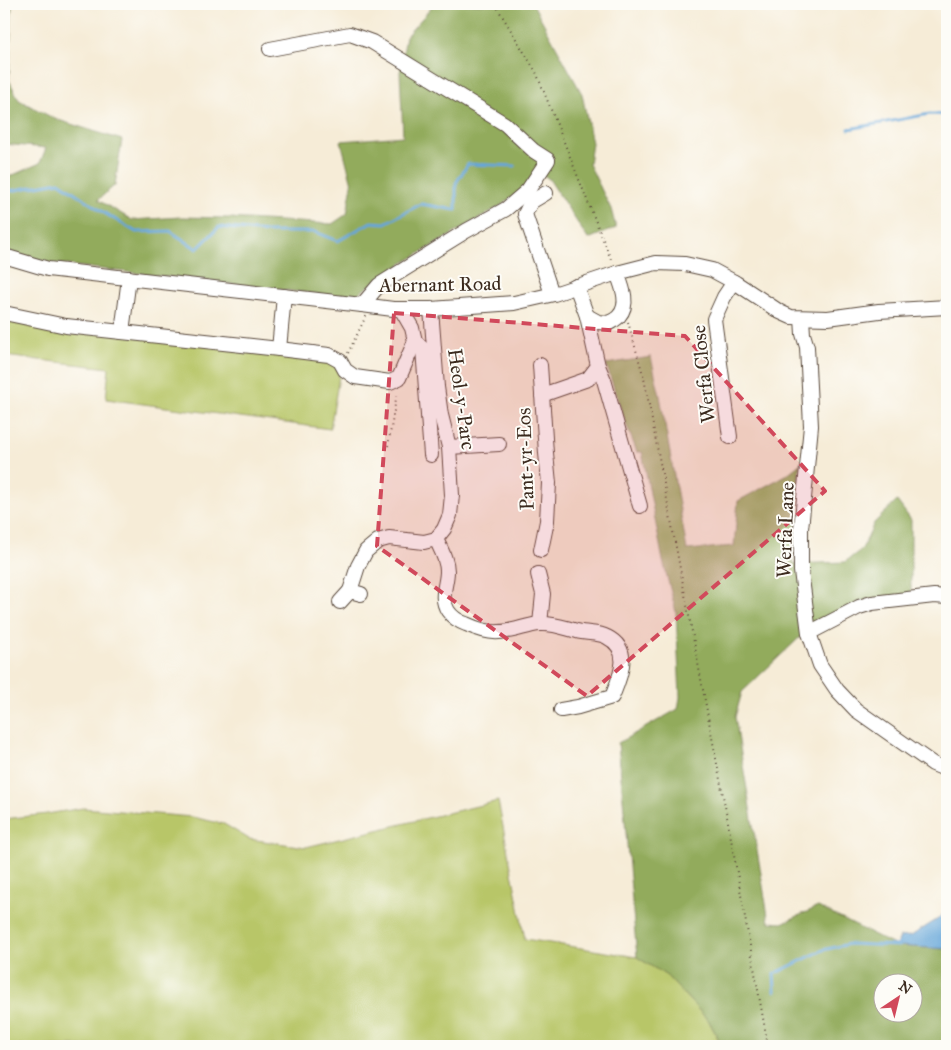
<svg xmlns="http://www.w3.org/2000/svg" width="951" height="1050" font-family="'IM FELL Great Primer',serif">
  <rect width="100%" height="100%" fill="#fdfcf7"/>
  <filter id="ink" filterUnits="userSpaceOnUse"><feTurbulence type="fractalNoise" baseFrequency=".02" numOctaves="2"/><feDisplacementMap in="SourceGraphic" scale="10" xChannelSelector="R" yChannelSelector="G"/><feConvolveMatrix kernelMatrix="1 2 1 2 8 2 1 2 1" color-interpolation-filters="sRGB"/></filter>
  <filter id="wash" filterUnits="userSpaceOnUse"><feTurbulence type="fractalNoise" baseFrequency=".0096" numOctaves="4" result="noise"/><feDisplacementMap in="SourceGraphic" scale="20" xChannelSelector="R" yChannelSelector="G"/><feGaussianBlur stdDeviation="1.12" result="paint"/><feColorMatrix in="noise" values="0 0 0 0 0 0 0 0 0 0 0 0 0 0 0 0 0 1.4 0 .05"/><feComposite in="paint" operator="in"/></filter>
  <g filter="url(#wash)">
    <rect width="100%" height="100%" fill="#f6ecd7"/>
    <!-- green -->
    <g fill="#b8c668" stroke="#7a7843">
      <polygon points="4,317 327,357 340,371 330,429 106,399 109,368 4,356"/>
      <polygon points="498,801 525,939 637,957 667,976 709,1021 722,1046 4,1046 4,819 47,814 83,808 192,817 224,824 249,839 306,847"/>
    </g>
    <!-- forest -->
    <g fill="#92ab5c" stroke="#666a3d" fill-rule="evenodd">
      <polygon points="4,4 12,4 9,80 19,100 55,119 122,140 115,185 98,200 132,220 181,217 229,218 332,224 347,214 352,184 341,141 403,136 400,72 406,36 432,7 437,4 533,4 582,94 592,143 589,164 611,209 616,228 588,239 549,179 537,170 525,187 502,205 393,269 352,298 49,263 4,251 4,179 40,163 46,148 4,144"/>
      <path d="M651,357L660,396L687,550L734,546L738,501L786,475L800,464L793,564L845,562L862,549L874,523L897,501L911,520V594L858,603L799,638L742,692L735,717L769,922L782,923L818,907L896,946L947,949V1046H722L709,1021L667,976L637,957L618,743L678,709L680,697L676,612L663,561L642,452H637L624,419L606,364ZM884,982H914V1012H884Z"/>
    </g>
    <!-- water -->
    <polygon fill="#65a6d9" stroke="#50687c" points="947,910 947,949 896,946 900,937 911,936 938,919"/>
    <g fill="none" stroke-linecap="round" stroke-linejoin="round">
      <!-- stream -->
      <g stroke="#65a6d9" stroke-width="3">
        <polyline points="849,129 930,114 947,115"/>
        <polyline points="4,192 59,182 106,214 136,232 170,231 197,249 219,227 266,232 315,232 338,241 371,222 385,223 421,204 456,210 456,183 468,164 515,166"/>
        <polyline points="775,991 774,974 823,950 849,944 899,946"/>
      </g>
    </g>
  </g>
  <g filter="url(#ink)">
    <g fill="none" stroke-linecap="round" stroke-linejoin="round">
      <defs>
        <g id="minor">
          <polyline points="270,49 350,34 372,42 505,124 534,151 548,160 528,190 506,209 466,231 379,285 362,305"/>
          <polyline points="546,193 531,202 525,214 552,294"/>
          <polyline points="4,256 48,269 362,305 393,309 431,309 514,303 554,294 617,273 656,263 685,264 712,270 736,283 780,312 791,317 828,318 879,311 947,307"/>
          <polyline points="4,313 66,326 279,349 329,355 340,361 345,370 355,377 390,382 399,378 415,341 412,328 401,309"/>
          <path d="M587,316L598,322L609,323C612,321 617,319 619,316C630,304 622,286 617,273"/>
          <polyline points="802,318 803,334 807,347 811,426 801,529 801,571 809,633 820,665 837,690 856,710 933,764 947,770"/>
          <polyline points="122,332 129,278"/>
          <polyline points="415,341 423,349 431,455"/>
          <polyline points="279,349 284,296"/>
          <polyline points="540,365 546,453 549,483 547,521 541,550"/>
          <polyline points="598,366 604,380 640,506"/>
          <polyline points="542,395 588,379 598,366 587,316 576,286"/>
          <polyline points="730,437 714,319 724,297 734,282"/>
          <polyline points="449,447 499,444"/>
          <path d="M436,539C440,548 447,559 447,571C447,585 439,597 448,611C452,617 460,622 466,624C477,629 488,633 499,632C513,632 527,625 540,624C554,623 565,628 577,631C587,634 598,632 607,637C633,650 620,677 612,697L578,707L561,710"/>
          <polyline points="538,574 543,594 540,624"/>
          <polyline points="350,591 358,566 366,551 378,541 389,538 424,542 436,539 444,529 450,515 452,495 449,447 441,415 437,387 431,309"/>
          <polyline points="340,602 350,591 361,594"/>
          <polyline points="809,633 859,607 872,603 934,596 947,597"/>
        </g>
      </defs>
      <!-- minor casing -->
      <use href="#minor" stroke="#57473a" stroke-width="16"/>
      <!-- path -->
      <g stroke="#57473a" stroke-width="2" stroke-dasharray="1 4" stroke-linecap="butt">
        <polyline points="495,4 536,72 612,262"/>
        <polyline points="628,322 644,378 728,822 768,1046"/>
        <polyline points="348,353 366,316"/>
        <polyline points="388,446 397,393"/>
      </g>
      <!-- minor -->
      <use href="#minor" stroke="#fff" stroke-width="14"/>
    </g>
  </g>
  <!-- marked area -->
  <path fill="#d1495b" fill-opacity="0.2" stroke="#d1495b" stroke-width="4" stroke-dasharray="10 6" stroke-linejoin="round" d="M394,313L685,336L825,491L587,696L377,546Z"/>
  <g text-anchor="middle" stroke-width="4" stroke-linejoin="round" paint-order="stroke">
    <!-- street labels -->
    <g font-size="20" fill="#3b2a1e" stroke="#fdfcf7">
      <text transform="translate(440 284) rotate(-1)" y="7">Abernant Road</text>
      <text transform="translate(703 374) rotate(-96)" y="7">Werfa Close</text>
      <text transform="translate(462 399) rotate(82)" y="7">Heol-y-Parc</text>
      <text transform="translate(525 459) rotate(-92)" y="7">Pant-yr-Eos</text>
      <text transform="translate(785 530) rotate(-88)" y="7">Werfa Lane</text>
    </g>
  </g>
  <!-- margin -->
  <rect width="951" height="1050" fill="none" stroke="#fdfcf7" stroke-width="20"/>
  <!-- north arrow -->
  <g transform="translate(898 998) rotate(35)"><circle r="24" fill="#fdfcf7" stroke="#afa8a0"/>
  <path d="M0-4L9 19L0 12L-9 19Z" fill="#d1495b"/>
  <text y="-8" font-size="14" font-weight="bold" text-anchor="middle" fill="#3b2a1e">N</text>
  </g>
</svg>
